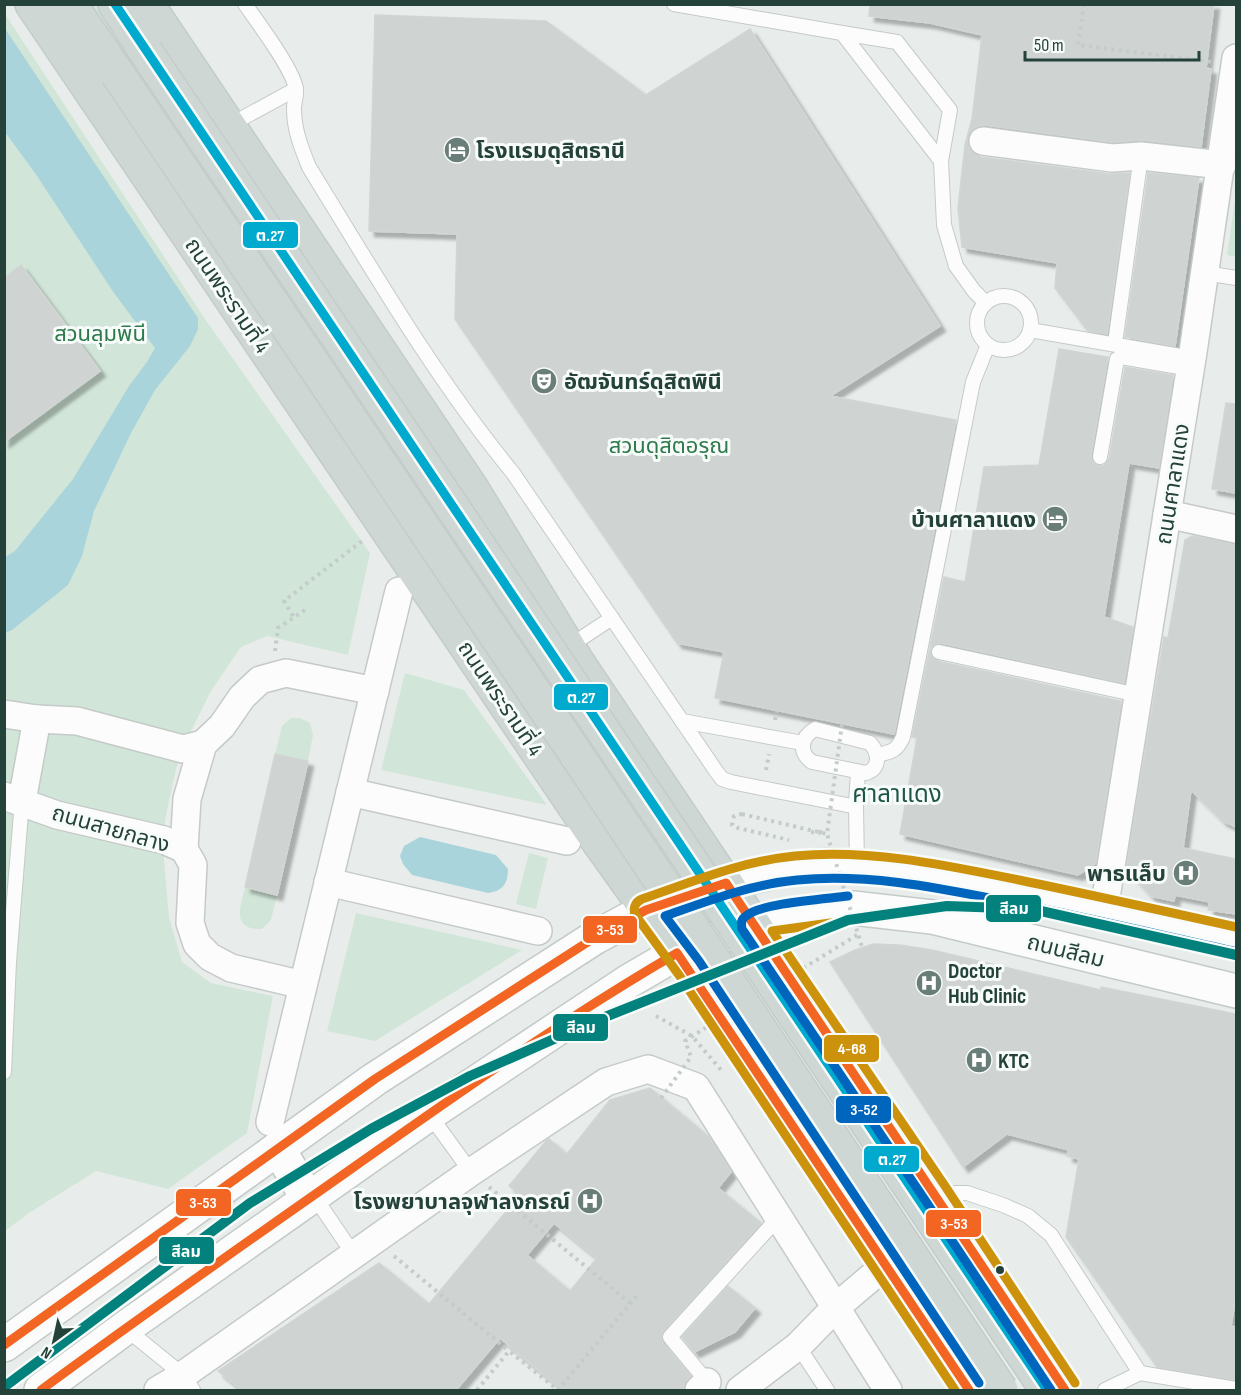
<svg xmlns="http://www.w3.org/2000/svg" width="1241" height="1395" font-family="'Sofia Sans Condensed','Noto Sans Thai',sans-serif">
  <defs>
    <filter id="shadow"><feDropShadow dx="5.5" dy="5.5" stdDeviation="1.5" flood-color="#0004"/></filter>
  </defs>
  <rect width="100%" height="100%" fill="#e8edeb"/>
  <!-- green -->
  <g fill="#d1e6d8">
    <polygon points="82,5 100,5 321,332 314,337"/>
    <polygon points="5,14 205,319 370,553 348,655 267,636 241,647 211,691 190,733 176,769 165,820 164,860 169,917 182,962 211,983 273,996 247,1133 168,1189 96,1171 29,1213 5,1231"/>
    <polygon points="1236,194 1236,257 1227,255"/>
    <polygon points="405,673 464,690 547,805 381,770"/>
    <polygon points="291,718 300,718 310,723 313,735 308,761 275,754 282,726"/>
    <polygon points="529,853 548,858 536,909 516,904"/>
    <path d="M245,887L277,895L271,920L262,929C231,930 240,908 245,887Z"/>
    <polygon points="356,913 522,950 375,1041 327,1031"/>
  </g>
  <!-- water -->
  <g fill="#a9d4db">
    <polygon points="4,27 198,318 198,329 190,346 155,390 131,433 94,511 82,556 68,585 12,630 5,633 5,557 15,551 73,479 129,386 147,362 155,348 114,293 35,173 5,132"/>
    <path d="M420,837L496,855L508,869C508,883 503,891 488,893L412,875L403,864L400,856L404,846Z"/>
  </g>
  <!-- building -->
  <g fill="#cfd4d2" stroke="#d1d6d4" stroke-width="1.5" fill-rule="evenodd" filter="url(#shadow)">
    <polygon points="870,4 1214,4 1206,68 1211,69 1201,147 1143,140 1112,142 985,125 976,127 971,131 968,138 969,148 974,154 981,157 1110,174 1130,173 1107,334 1088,331 1055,288 1057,263 962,247 958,208 965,145 972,119 982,35 930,23 869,16"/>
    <polygon points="375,15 546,21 646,95 750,29 940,326 830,396 956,420 894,734 715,698 724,652 677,643 455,319 457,234 369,231"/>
    <polygon points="1148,173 1199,178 1175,346 1125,337"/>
    <polygon points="21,265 100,371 4,442 4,278"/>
    <polygon points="1059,349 1108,357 1091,455 1092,461 1098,466 1104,465 1109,459 1125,367 1173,375 1159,468 1129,463 1104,617 1133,627 1124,683 941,643 933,646 930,651 933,658 937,661 1121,701 1096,863 1078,875 900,834 917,738 912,737 944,577 965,582 984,467 1039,465"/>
    <polygon points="1226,403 1236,404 1236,493 1212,489"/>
    <polygon points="1192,536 1236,544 1236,827 1223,821 1191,790 1183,848 1236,859 1236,914 1208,910 1210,902 1175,895 1174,901 1151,896 1126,869 1164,637 1168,638 1185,540"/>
    <polygon points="275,754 308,761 277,895 245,887"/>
    <polygon points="873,944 900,945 932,950 1101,990 1101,987 1236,1014 1236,1295 1231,1326 1236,1327 1236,1380 1157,1367 1066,1237 1079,1159 1067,1156 1069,1150 1007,1134 963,1167 830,962 855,950"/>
    <path d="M650,1088L709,1137L731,1172L718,1188L761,1223L662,1334L663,1343L691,1376L684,1385V1390H563L500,1338L456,1390H242L218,1371L379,1263L429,1304L520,1195L509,1186L546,1141L549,1139L567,1154L610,1100ZM554,1223L597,1258L570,1291L527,1255Z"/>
    <polygon points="728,1286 755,1308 735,1332 694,1352 682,1337"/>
  </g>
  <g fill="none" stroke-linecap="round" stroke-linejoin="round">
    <defs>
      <g id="lane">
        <path d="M245,4C258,23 293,69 296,89C297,95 294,102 294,108C294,130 301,147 309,167C373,271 435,378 513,473L716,771L722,779L731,782L852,806L856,804"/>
        <polyline points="674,4 842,33 941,161 944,225 956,266 974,291 986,303"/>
        <polyline points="842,33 897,42 950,110 941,161"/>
        <polyline points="228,126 296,89"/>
        <polyline points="1205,273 1236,278"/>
        <circle cx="1004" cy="323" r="27"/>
        <polyline points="1030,330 1192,358"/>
        <polyline points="1116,336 1141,156"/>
        <polyline points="1100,457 1117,359 1121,357 1191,369"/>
        <polyline points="568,647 612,618"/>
        <polyline points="939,652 1138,695"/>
        <polyline points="682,721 803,743"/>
        <path d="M815,729L870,743C879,753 881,768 866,773L812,762C798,752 801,737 815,729Z"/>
        <path d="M877,755C891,752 897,751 903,737L973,382L988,345"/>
        <polyline points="857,866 856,804 858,772"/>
        <polyline points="4,1072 9,962 22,801"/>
        <polyline points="429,1114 471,1172"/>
        <polyline points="937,1193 967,1193 1003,1205 1028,1216 1051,1235 1140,1373 1105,1390"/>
        <polyline points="314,1196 354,1255"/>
        <polyline points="125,1328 183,1375 193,1390"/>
        <polyline points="798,1346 827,1390"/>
        <polyline points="1140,1373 1236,1389"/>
        <polyline points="709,1384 670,1337 778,1218"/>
      </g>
      <g id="street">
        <polyline points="983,141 1112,158 1141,156 1222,165"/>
        <polyline points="1167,514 1236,529"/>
        <polyline points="4,714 37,719 77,721 183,749 203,744 222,726 242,697 260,680 286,673 375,691"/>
        <polyline points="350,792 567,841"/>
        <polyline points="4,796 57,815 164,840 184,849 193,865 190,923 197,944 210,957 231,968 303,985"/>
        <polyline points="22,801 37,719"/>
        <polyline points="184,849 187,799 203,744"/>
        <polyline points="328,882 538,931"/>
        <polyline points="1104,910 1193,352 1236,58"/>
        <polyline points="270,1122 399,591"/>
        <polyline points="158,1390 183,1375 471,1172 606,1082 648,1069 696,1087 888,1390"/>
        <polyline points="699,1390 707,1382"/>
        <polyline points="740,1390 798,1346 835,1308 887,1264"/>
      </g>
      <g id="secondary">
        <polyline points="278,1148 308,1199"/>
        <polyline points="4,1345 375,1079 594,938 646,910 726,883 792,868 828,865 885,868 979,884 1236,939"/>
        <polyline points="41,1390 125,1328 429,1114 629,981 677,953 766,920 853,908 932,917 1236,991"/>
      </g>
      <g id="primary">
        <polyline points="32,4 598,841 689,968 969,1390"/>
        <polyline points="70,4 117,73"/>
        <polyline points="115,4 146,52"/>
        <polyline points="147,4 472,489 578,663 984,1268"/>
      </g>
    </defs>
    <!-- lane casing -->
    <use href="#lane" stroke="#c5cac8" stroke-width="16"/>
    <!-- street casing -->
    <use href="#street" stroke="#c5cac8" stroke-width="30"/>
    <!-- secondary casing -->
    <use href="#secondary" stroke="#c3cbc8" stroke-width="36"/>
    <!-- primary casing -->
    <use href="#primary" stroke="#c3ccc9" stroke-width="36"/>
    <!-- path -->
    <g stroke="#c3ccca" stroke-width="4" stroke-dasharray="3 4.5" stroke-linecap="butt">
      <polyline points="1084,4 1078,45 1213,62"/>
      <polyline points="293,616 284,601 362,541"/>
      <polyline points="275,651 278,628 308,608"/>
      <polyline points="775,720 777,711"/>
      <polyline points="766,770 769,754"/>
      <polyline points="742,814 734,816 732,825 738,828 789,840"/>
      <polyline points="811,832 820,833 823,838"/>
      <polyline points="820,833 822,826"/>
      <polyline points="656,1016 692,1036 721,1070"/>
      <polyline points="489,1187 630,1303"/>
      <polyline points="394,1256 509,1351"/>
      <polyline points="477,1390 509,1351 558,1390 639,1293"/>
    </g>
    <!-- lane -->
    <use href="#lane" stroke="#fcfcfc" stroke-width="14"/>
    <!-- street -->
    <use href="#street" stroke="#fcfcfc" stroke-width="27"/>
    <!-- secondary -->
    <use href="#secondary" stroke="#fcfcfc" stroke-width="33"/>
    <!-- primary -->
    <use href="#primary" stroke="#cfd7d5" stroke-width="33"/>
    <defs>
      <g id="primary-bridge">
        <polyline points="146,52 1047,1390"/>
        <polyline points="117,73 590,775 1001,1390"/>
      </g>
    </defs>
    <!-- primary-bridge casing -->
    <use href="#primary-bridge" stroke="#c3ccc9" stroke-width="36" stroke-linecap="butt"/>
    <!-- path-bridge -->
    <g stroke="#c3ccca" stroke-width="4" stroke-dasharray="3 4.5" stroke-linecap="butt">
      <polyline points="842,724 827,834 862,947"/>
      <polyline points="742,814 827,834"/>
      <polyline points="797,972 857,935"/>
      <polyline points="661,1098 691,1057 685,1041 721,1018"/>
    </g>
    <!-- primary-bridge -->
    <use href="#primary-bridge" stroke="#cfd7d5" stroke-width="33"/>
    <defs>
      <polyline id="bus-1" points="115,4 1047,1390"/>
      <g id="bus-2">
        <polyline points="4,1345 375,1079 594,938 646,910 726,883 1065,1390"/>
        <path d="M41,1390C141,1316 243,1245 344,1174C453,1097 562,1020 677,953L969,1390"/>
      </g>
      <g id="bus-3">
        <path d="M848,896C826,899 761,903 746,916C741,919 741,923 742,929L925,1200L1051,1390"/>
        <path d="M979,1383L699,961L665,916C708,901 752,884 797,880C871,873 943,889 1015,903C1088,918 1161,935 1233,951"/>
      </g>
      <g id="bus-4">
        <polyline points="852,920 772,931 945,1186 1075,1383"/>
        <path d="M955,1390L679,975L636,916C632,909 635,902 642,899C692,882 742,861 795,856C871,849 945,865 1019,880C1092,895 1164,911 1236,927"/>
      </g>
    </defs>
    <!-- bus-1 casing -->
    <use href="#bus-1" stroke="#f7fbf9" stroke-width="14"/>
    <!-- bus-2 casing -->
    <use href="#bus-2" stroke="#f7fbf9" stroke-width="14"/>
    <!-- bus-3 casing -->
    <use href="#bus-3" stroke="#f7fbf9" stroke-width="14"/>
    <!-- bus-4 casing -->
    <use href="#bus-4" stroke="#f7fbf9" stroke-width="14"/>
    <!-- bus-1 -->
    <use href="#bus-1" stroke="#00a9ce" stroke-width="9"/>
    <!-- bus-2 -->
    <use href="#bus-2" stroke="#f26522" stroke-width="9"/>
    <!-- bus-3 -->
    <use href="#bus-3" stroke="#0065bd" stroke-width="9"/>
    <!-- bus-4 -->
    <use href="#bus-4" stroke="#cd920c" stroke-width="9"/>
    <defs>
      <polyline id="metro-1" points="4,1387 250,1203 371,1129 470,1076 595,1021 848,920 947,906 1032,909 1236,955"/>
    </defs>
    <!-- metro-1 casing -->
    <use href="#metro-1" stroke="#f7fbf9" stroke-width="15"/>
    <!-- metro-1 -->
    <use href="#metro-1" stroke="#02817d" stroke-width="10"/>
  </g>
  <!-- icons -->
  <defs>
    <symbol id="hotel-disc" viewBox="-11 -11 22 22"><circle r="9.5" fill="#697e78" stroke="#f7fbf9"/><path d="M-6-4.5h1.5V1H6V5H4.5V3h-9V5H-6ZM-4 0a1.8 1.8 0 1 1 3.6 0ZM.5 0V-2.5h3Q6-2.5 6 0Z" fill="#fff"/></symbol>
    <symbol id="theatre-disc" viewBox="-11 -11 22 22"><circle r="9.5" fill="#697e78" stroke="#f7fbf9"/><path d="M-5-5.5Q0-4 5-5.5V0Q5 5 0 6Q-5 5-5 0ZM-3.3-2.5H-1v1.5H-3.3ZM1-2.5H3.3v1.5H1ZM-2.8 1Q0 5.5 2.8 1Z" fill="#fff"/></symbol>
    <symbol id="hospital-disc" viewBox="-11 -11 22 22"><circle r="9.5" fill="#697e78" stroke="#f7fbf9"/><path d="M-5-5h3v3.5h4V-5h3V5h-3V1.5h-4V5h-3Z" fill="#fff"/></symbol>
  </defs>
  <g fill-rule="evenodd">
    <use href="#hotel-disc" x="442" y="135" width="30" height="30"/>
    <use href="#theatre-disc" x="529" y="366" width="30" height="30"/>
    <use href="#hotel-disc" x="1040" y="504" width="30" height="30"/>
    <use href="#hospital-disc" x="1171" y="858" width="30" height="30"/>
    <use href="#hospital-disc" x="914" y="968" width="30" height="30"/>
    <use href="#hospital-disc" x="964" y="1045" width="30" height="30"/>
    <use href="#hospital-disc" x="575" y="1186" width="30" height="30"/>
  </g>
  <!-- markers -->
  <circle fill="#24423a" stroke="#f7fbf9" stroke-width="2" cx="1000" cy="1270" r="5"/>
  <g text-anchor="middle" stroke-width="6" stroke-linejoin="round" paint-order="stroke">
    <!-- poi labels -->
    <g font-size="22" font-weight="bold" fill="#24423a" stroke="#f7fbf9" text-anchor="start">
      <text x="476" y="158">โรงแรมดุสิตธานี</text>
      <text x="564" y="389">อัฒจันทร์ดุสิตพินี</text>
      <text x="1036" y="527" text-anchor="end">บ้านศาลาแดง</text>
      <text x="1166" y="881" text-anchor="end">พาธแล็บ</text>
      <text x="948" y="978">Doctor<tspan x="948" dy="25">Hub Clinic</tspan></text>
      <text x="998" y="1068">KTC</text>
      <text x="570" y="1209" text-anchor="end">โรงพยาบาลจุฬาลงกรณ์</text>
    </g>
    <!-- street labels -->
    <g font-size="22" fill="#24423a" stroke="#f7fbf9">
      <text transform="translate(228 295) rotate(56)" y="8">ถนนพระรามที่ 4</text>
      <text transform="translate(1172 484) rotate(-81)" y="8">ถนนศาลาแดง</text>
      <text transform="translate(501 698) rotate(56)" y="8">ถนนพระรามที่ 4</text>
      <text transform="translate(111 828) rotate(16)" y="8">ถนนสายกลาง</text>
      <text transform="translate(1066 950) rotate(14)" y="8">ถนนสีลม</text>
    </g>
    <!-- park labels -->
    <g font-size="22" fill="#2d7a4b" stroke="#f7fbf9">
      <text x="100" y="341">สวนลุมพินี</text>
      <text x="669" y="453">สวนดุสิตอรุณ</text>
    </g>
    <!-- neighbourhood labels -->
    <g font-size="24" fill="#1f5548" stroke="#f7fbf9">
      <text x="897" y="802">ศาลาแดง</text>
    </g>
  </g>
  <g stroke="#f7fbf9" stroke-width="2">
    <rect x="242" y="221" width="57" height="28" rx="6" fill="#00a9ce"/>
    <rect x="553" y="683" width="56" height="28" rx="6" fill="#00a9ce"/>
    <rect x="985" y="894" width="57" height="29" rx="6" fill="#02817d"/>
    <rect x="582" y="915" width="56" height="29" rx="6" fill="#f26522"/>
    <rect x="552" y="1013" width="57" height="29" rx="6" fill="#02817d"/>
    <rect x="823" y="1034" width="57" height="29" rx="6" fill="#cd920c"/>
    <rect x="835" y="1095" width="57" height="29" rx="6" fill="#0065bd"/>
    <rect x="863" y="1145" width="57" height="28" rx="6" fill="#00a9ce"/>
    <rect x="175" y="1188" width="57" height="29" rx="6" fill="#f26522"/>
    <rect x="925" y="1209" width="57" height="29" rx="6" fill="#f26522"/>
    <rect x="158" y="1236" width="57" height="29" rx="6" fill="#02817d"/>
  </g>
  <g font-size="16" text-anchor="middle" font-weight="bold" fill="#fff">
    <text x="270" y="241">ต.27</text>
    <text x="581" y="703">ต.27</text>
    <text x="1014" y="914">สีลม</text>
    <text x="610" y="935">3-53</text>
    <text x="581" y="1033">สีลม</text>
    <text x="852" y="1054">4-68</text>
    <text x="864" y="1115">3-52</text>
    <text x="892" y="1165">ต.27</text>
    <text x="203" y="1208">3-53</text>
    <text x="954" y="1229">3-53</text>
    <text x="186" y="1257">สีลม</text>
  </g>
  <!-- border -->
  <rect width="1241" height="1395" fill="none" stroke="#24423a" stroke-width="12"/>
  <!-- north arrow -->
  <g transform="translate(54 1341) rotate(213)" stroke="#f7fbf9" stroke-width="4.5" paint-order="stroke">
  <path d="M0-4.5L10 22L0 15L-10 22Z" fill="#24423a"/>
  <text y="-9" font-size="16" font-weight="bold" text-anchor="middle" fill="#24423a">N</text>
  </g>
  <!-- scale -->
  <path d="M1025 51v9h174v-9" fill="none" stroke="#24423a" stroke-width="3"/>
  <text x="1034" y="51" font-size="18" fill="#24423a" stroke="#f7fbf9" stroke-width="4.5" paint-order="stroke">50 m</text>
</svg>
